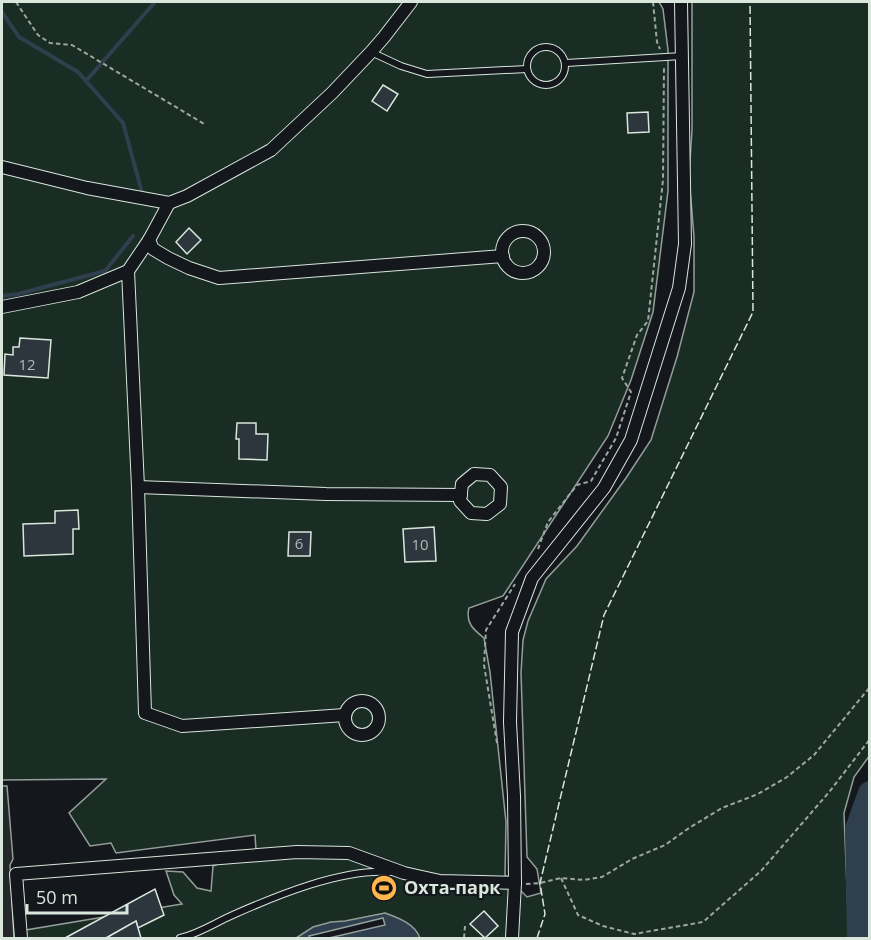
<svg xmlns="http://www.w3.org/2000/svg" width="871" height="940" font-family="'Open Sans',sans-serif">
  <rect width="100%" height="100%" fill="#14181c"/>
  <!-- green -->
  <g fill="#1a2d24" stroke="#939e99" stroke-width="1.5">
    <path d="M2,2H154L149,9L156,2H659L663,9L668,50V191L653,312L631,380L608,436L503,596L469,608C465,623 474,630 484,638L490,672L506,822L505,875L527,897L541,893L537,869L527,857L521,673L523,640L528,621L546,579L577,546L626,478L651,440L677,357L694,292V237L689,176L692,130V2H869L870,755L854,777L844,813L849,938H2V934L182,904L174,895L166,871L183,872L197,888L211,891L213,866L256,850L255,835L116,853L111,843L90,846L69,813L106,779L2,780Z"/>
    <polygon points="869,817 869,932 866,927 867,858 866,840"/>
  </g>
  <!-- parking -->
  <polygon fill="#24282b" stroke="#939e99" stroke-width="1.5" points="2,786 7,786 13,859 10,865 14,938 2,938"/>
  <!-- water -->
  <path fill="#2f3f4d" stroke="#939e99" stroke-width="1.5" d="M385,913C399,918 415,924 420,938H296L313,927L331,922L345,921Z"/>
  <!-- pier -->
  <polygon fill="#14181c" stroke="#939e99" stroke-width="1.5" points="383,918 385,925 329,938 310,938 309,936"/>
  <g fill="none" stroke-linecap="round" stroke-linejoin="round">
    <!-- stream -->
    <g stroke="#2f3f4d" stroke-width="4">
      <polyline points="2,12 19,37 78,72 123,123 143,196"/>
      <polyline points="86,81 155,2"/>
      <polyline points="2,296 18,294 105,271 133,236"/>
    </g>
    <!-- river -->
    <polyline stroke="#2f3f4d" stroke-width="24" points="859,938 857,829 870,793"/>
  </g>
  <!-- building -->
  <g fill="#2c363c" stroke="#d8e6dc" stroke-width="1.5">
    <polygon points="383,85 398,94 387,111 372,101"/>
    <polygon points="648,112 649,132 628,133 627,113"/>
    <polygon points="189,228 201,240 187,254 176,242"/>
    <polygon points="20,338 51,340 48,378 4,375 5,354 13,355 13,347 19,347"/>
    <polygon points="237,423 256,423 256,434 268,434 267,460 239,459 239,439 236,439"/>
    <polygon points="78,510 79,529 73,529 73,554 24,556 23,524 55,523 55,511"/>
    <polygon points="434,527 436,561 405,562 403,529"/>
    <polygon points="289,532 311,532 310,556 288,556"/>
    <polygon points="155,889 164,915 138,928 136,921 106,938 65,938"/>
    <polygon points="484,911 498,926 485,938 470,924"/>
    <polygon points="136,921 141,938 106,938"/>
  </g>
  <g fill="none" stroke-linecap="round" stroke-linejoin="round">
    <defs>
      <g id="service">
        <circle cx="546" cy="66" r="19"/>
        <polyline points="371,52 401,66 427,74 527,69"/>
        <polyline points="566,63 682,56"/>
        <path d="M180,938C199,934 216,922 235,914C278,895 341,869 389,872"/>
      </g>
      <g id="minor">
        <polyline points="2,167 87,188 169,203 187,196 271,150 332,93 371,52 384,37 411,2"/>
        <circle cx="523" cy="252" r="21"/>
        <polyline points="149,240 153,249 168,258 189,268 219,278 503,256"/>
        <polyline points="128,271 138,487 145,713 182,726 345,715"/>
        <polyline points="2,307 78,292 128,271 149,240 169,203"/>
        <polygon points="474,474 490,475 501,487 500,504 487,514 471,513 460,501 462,484"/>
        <polyline points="138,487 326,494 461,495"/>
        <circle cx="362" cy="718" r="17"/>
        <polyline points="21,938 16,874 297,852 349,853 404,873 440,881 515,883"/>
        <polyline points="512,938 515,883 514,796 510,722 512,632 532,578 604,488 631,440 679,288 685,244 681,2"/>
      </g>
    </defs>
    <!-- service casing -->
    <use href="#service" stroke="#d8e6dc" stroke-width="8"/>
    <!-- minor casing -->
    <use href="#minor" stroke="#d8e6dc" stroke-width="14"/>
    <!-- path -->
    <g stroke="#9da8a2" stroke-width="2" stroke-dasharray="4.5 3" stroke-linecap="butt">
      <polyline points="16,2 38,35 50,43 72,45 206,125"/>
      <polyline points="653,2 657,42 660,49"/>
      <polyline points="538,549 548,522 577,485 591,481 616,438 631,392 622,378 637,335 648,321 663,180 664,66"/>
      <polyline points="497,743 484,665 486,630 515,584"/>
      <polyline points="561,878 578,915 603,926 634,934 703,922 761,871 830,791 870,739"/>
      <polyline points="526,884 540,883 561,878 584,880 602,877 632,859 665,845 689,828 722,808 758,794 787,777 814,755 870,687"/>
      <polyline points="464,938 465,926"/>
    </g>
    <!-- service -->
    <use href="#service" stroke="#14181c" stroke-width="6"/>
    <!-- minor -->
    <use href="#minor" stroke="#14181c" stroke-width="12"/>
    <!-- fence -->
    <polyline stroke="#d8e6dc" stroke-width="1.5" stroke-dasharray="8 3" stroke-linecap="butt" points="537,938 545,914 540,883 604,615 753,312 750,2"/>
  </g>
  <!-- icons -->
  <defs>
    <symbol id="stadium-disc" viewBox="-11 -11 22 22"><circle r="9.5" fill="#ffb74d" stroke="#14181c"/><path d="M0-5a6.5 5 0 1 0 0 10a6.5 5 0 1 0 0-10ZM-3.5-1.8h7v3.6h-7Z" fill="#111"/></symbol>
  </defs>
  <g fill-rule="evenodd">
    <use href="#stadium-disc" x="369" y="873" width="30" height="30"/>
  </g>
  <g text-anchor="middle" stroke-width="4.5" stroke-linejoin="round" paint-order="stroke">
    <!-- number labels -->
    <g font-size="15" fill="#adbab4">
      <text x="27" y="370">12</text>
      <text x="299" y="549">6</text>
      <text x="420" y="550">10</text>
    </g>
    <!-- poi labels -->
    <g font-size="18" font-weight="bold" fill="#d8e6dc" stroke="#14181c" text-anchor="start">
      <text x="404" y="894">Охта-парк</text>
    </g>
  </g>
  <!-- border -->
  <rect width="871" height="940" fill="none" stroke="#d8e6dc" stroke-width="6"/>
  <!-- scale -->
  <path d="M27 904v9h100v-9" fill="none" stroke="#d8e6dc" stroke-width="3"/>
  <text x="36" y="904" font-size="18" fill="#d8e6dc" stroke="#14181c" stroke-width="4.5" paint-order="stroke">50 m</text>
</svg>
